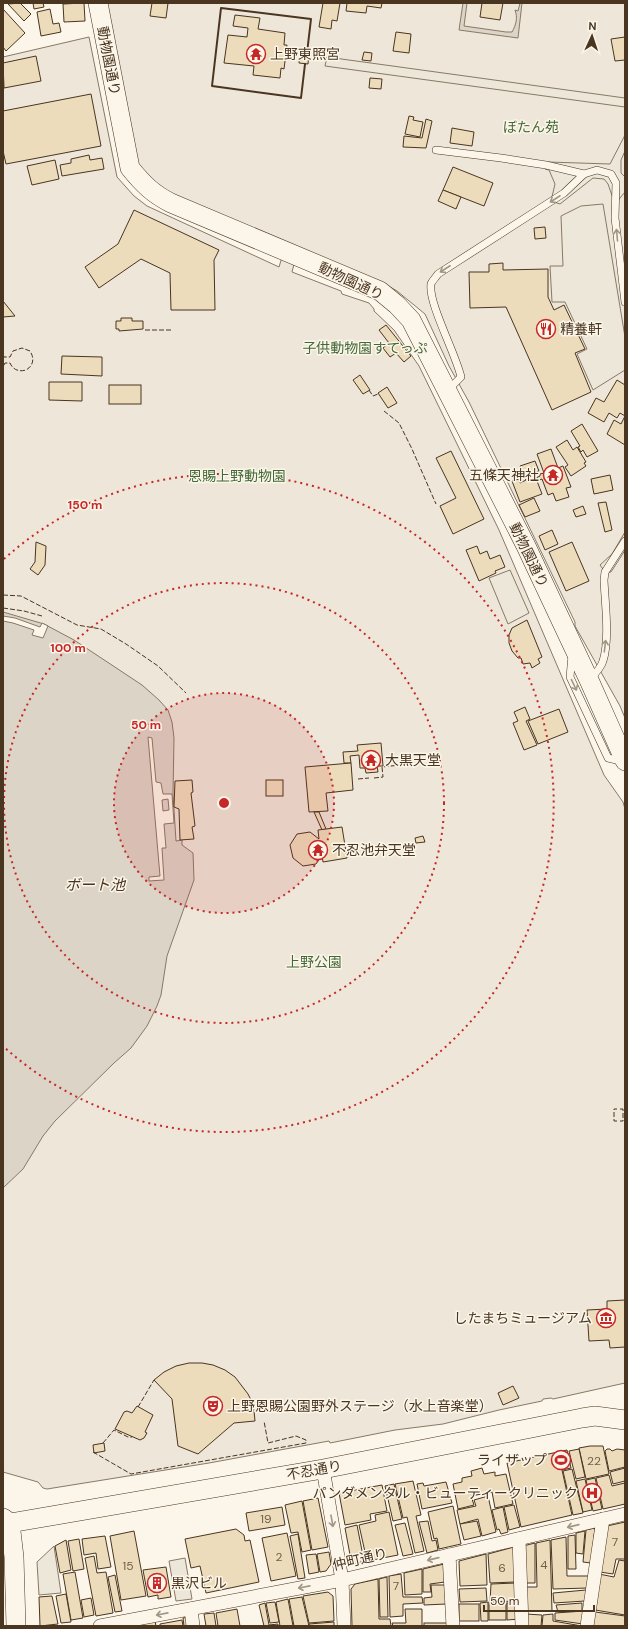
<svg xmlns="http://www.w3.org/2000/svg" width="628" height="1629" font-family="'DM Sans','Noto Sans JP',sans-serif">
  <rect width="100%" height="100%" fill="#fbf6e9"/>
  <!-- green -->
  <polygon fill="#ede6d9" stroke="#887966" points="105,3 625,3 625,718 620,706 575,626 575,622 469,402 449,366 425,314 397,291 380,281 298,249 292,272 341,291 342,294 369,303 374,309 374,311 394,330 419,366 499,530 604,775 623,802 625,809 625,1383 553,1399 551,1398 543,1399 542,1401 499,1410 443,1424 395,1430 330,1443 329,1441 209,1463 47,1489 43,1488 38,1482 3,1472 3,57 89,37 117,177 134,196 147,206 279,267 286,244 171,194 150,179 137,163"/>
  <!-- parking -->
  <g fill="#ede7d9" stroke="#887966">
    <polygon points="327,57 625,98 625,107 325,66"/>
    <polygon points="625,135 625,151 621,160 621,173 625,177 625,192 615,204 608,184 604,179 593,178 560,204 551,201 555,184 549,170 545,169 548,162 610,164"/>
    <polygon points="603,204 625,337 625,370 593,390 577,354 587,349 565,302 552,302 550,266 563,266 561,216 581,206"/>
    <polygon points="625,532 625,550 622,555 611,572 605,572 600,565 612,554"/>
    <polygon points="510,570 529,613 508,624 489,578"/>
    <polygon points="54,1546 61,1593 39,1595 37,1562"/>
    <polygon points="185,1558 192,1599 176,1601 169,1561"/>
  </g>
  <!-- water -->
  <g fill="#dcd4c6" stroke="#887966">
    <path d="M463,3H467L464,26L506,32H512C516,25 518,18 515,10L518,11L520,3H522L518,38L459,30Z"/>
    <polygon points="3,612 44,624 74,640 142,685 159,700 168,710 172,722 174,738 173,794 176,841 182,840 182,845 193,853 194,880 167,956 161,995 157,1006 147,1026 131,1048 114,1063 55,1121 43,1136 23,1169 3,1188"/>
  </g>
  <!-- pier -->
  <g fill="#fbf6e9" stroke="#887966" fill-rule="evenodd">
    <polygon points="3,616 15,618 40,627 42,623 48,626 43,638 32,635 34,630 13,623 3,621"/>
    <path d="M148,737L152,738L156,782L161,783L163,794H172L174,823L164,824L166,848H162L164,880L149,881V877L160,876ZM168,799L169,810L163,811L162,800Z"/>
  </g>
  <!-- building -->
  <g fill="#ecdcbc" stroke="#4a3520">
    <polygon points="20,3 31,14 24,21 8,4"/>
    <polygon points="33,3 43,3 44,7 34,9"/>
    <polygon points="84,3 85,21 64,22 63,4"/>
    <polygon points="152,3 168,3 166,18 150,16"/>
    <polygon points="323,3 340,3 337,21 332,20 331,29 319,27"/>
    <polygon points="347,3 382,3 381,8 367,6 366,13 346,11"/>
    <polygon points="482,3 503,3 500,20 480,17"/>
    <polygon points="3,9 25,33 6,51 3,47"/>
    <polygon points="50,9 53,24 59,23 61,32 41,36 37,12"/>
    <polygon points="235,15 260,18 258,29 285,33 284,45 287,45 284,69 281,68 280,78 253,75 254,66 224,63 228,35 247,37 248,28 233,26"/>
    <polygon points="396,32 411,34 409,53 393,51"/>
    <polygon points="625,37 625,60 615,61 611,39"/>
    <polygon points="300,52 309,54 308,64 299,63"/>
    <polygon points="364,52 372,53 371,61 362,60"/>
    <polygon points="36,56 41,81 4,88 3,63"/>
    <polygon points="370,78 382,79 381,89 369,88"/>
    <polygon points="91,94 101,146 6,164 3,151 3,111"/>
    <polygon points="409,116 414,117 413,120 423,122 420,137 405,134"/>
    <polygon points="426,119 432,121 426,148 403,147 404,136 422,138"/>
    <polygon points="452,128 474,132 472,146 450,143"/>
    <polygon points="89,155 90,160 102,158 104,169 62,176 60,165 71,163 71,159"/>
    <polygon points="55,160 59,179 32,185 27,166"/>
    <polygon points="453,167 493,183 484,206 443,190"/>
    <polygon points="443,190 461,197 456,209 438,201"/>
    <polygon points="134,210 219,250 214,260 215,310 171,310 170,273 141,259 99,288 85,267 118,244"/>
    <polygon points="545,227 546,238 535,239 534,228"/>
    <polygon points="503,263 503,270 548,269 548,297 554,310 564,305 585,349 575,353 591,392 552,410 506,307 470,308 469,272 489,272 489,264"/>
    <polygon points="3,301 15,316 3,317"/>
    <polygon points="121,318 132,318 132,321 143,321 143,329 119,331 119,329 116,329 116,321 121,321"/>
    <polygon points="386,325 411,356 404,362 396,353 390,357 383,348 389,343 379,330"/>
    <polygon points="62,356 102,357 102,376 61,374"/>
    <polygon points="360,375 370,390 363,394 353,380"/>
    <polygon points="617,380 625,385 625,445 607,434 614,420 621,424 625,416 620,413 617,418 609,413 604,422 588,413 596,398 604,402"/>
    <polygon points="49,382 82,382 82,401 49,400"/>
    <rect x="109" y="385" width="32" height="19"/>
    <polygon points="387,387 397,403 388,408 378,393"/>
    <polygon points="582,424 598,451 587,457 583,450 581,452 578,447 580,446 571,431"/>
    <polygon points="567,440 573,450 577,447 586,462 584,463 586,466 571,476 565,467 568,465 556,447"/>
    <polygon points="551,449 558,468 563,466 571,487 566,488 569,497 556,501 553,493 548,495 542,479 537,481 542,494 520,502 512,481 519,479 520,483 526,480 520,466 535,461 539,471 534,473 536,478 540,476 540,474 544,473 537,454"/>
    <polygon points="451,451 484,519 453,534 440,506 456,498 436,458"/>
    <polygon points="610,475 613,490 594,494 591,479"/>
    <polygon points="534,498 540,511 525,517 519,505"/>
    <polygon points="606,502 612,530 605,532 598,503"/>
    <polygon points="583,506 586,514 576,517 573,510"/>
    <polygon points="552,530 558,544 545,550 539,536"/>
    <polygon points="36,542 46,546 45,565 38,575 30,569 35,562"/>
    <polygon points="572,542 589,581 566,591 549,552"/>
    <polygon points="477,546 480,554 487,551 490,559 500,555 505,567 495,571 496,573 479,581 466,550"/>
    <polygon points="527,620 542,657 538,659 540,663 532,668 530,663 523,664 521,658 518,658 512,651 509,643 509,635 512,628"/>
    <polygon points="525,707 530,719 526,721 537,745 524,750 513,723 518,721 514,712"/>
    <polygon points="559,709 568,732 538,744 528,721"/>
    <polygon points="381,743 383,766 377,766 378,772 366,773 365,768 360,768 359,755 350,756 351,763 344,763 343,752 358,751 357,745"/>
    <polygon points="351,763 353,790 326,793 328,811 309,812 305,767"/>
    <polygon points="192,780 193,792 191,793 195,826 192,827 194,839 180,840 179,809 174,807 175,781"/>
    <rect x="266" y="780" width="17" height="16"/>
    <polygon points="314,812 319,812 326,829 322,830"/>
    <polygon points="342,827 347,858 323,862 322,855 316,864 303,866 293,858 290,845 297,834 310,832 319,839 318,830"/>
    <polygon points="423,836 425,842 416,843 415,838"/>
    <polygon points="625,1300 625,1347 610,1348 609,1340 589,1341 587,1310 607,1309 607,1301"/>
    <polygon points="189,1363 202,1363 213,1365 225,1370 235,1377 248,1394 252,1402 254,1411 255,1421 234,1423 198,1454 178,1446 172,1399 154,1380 164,1372 176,1366"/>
    <polygon points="513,1386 519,1398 503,1405 498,1393"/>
    <polygon points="137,1406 153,1415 145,1432 147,1433 144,1438 140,1440 115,1429 124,1412 127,1411 132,1413"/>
    <polygon points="104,1443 105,1451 94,1453 93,1445"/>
    <polygon points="590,1446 603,1446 609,1474 586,1479 579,1448"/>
    <polygon points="579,1449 585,1477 576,1479 569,1451"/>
    <polygon points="607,1449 610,1449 612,1451 617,1449 625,1450 625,1467 609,1471 605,1451"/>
    <polygon points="567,1450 571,1468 562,1470 572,1515 521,1527 507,1463"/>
    <polygon points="482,1468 484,1474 495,1472 495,1476 506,1474 513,1504 495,1508 492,1492 471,1496 474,1505 458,1509 453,1484 462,1482 462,1478 472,1476 471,1471"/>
    <polygon points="625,1468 625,1481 613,1484 610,1472"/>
    <polygon points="572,1469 583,1513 573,1515 563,1471"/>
    <polygon points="609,1475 612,1486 625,1483 625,1504 603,1509 596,1478"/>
    <polygon points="595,1478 602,1509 593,1511 586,1480"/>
    <polygon points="585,1479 592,1510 583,1512 576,1481"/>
    <polygon points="413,1481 421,1515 416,1516 424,1551 415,1553 407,1517 403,1518 395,1484"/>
    <polygon points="446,1482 452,1503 422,1509 417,1484 423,1483 424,1486"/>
    <polygon points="394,1484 402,1519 393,1521 385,1486"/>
    <polygon points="382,1485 387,1511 370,1514 371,1520 345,1525 339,1493"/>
    <polygon points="488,1496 496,1532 482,1536 478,1519 460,1524 457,1510 476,1506 474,1500"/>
    <polygon points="318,1498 328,1547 312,1550 303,1501"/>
    <polygon points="302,1501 311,1550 302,1552 298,1532 291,1533 285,1505"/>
    <polygon points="514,1505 520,1527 509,1530 504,1507"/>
    <polygon points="453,1506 461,1544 439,1549 437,1538 434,1539 428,1512"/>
    <polygon points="282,1507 285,1525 249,1531 246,1513"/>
    <polygon points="503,1507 508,1532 501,1534 499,1529 497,1530 492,1510"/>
    <polygon points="389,1512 398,1555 367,1561 359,1525 376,1521 375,1515"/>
    <polygon points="428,1521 432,1541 436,1540 438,1550 427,1553 419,1522"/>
    <polygon points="477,1521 481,1536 464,1540 460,1524"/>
    <polygon points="625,1522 625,1559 616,1559 613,1574 600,1572 607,1526"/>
    <polygon points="405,1523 413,1554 403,1556 395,1525"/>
    <polygon points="357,1525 364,1561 355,1564 351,1560 345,1528"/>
    <polygon points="595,1528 591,1563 583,1562 586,1530"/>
    <polygon points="236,1529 244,1535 245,1541 250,1540 259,1582 206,1593 200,1566 191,1568 185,1539"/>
    <polygon points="134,1531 146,1596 121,1600 110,1536"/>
    <polygon points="585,1531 583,1554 576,1553 576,1533"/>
    <polygon points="287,1533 296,1576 271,1581 262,1538"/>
    <polygon points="298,1534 305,1578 298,1579 290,1536"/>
    <polygon points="575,1535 576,1569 568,1569 568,1536"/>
    <polygon points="105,1536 111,1567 98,1569 96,1553 84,1555 82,1539"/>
    <polygon points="566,1537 567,1576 590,1576 588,1588 553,1589 551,1540"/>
    <polygon points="79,1539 84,1569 73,1571 68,1541"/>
    <polygon points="66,1540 71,1570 60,1573 55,1546"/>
    <polygon points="550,1540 552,1611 525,1611 525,1587 537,1587 536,1543"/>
    <polygon points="535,1543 535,1583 524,1583 523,1546"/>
    <polygon points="514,1547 515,1582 490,1583 488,1554"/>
    <polygon points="329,1552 331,1564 326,1571 320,1572 317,1554"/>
    <polygon points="316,1554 319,1572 309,1574 306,1555"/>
    <polygon points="486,1554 487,1585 460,1586 459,1561"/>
    <polygon points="94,1556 97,1573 106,1572 113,1613 96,1616 85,1558"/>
    <polygon points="619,1560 625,1561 625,1615 595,1610 599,1574 614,1577"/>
    <polygon points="444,1564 445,1582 430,1584 431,1592 423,1592 423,1569"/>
    <polygon points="166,1567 171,1597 158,1599 158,1595 148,1597 143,1570"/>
    <polygon points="422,1569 422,1594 405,1595 404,1573"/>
    <polygon points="75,1572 83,1618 71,1620 63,1574"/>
    <polygon points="401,1574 403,1597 422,1597 423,1603 403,1604 403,1616 390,1617 389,1576"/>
    <polygon points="115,1575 122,1611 115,1612 108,1577"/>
    <polygon points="387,1577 388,1617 380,1617 379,1579"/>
    <polygon points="378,1579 379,1619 390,1619 391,1626 352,1626 351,1589 355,1584"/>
    <polygon points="516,1583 516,1601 490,1602 491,1584"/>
    <polygon points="431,1585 445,1585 446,1604 424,1605 424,1598 432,1597"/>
    <polygon points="486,1588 487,1601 460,1602 459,1589"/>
    <polygon points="586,1590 585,1601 554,1603 553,1593"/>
    <polygon points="328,1592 333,1596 334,1621 309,1623 303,1596"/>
    <polygon points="66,1594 71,1622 61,1623 56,1596"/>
    <polygon points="52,1596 58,1624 40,1626 39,1597"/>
    <polygon points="302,1597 309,1626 294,1626 289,1599"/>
    <polygon points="91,1598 94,1615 84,1617 81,1600"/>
    <polygon points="288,1599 293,1626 280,1626 276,1602"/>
    <polygon points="275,1602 279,1622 270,1623 266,1603"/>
    <polygon points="488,1602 488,1621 481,1621 480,1603"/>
    <rect x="489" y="1602" width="17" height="18"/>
    <polygon points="518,1602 519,1619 507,1620 507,1603"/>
    <polygon points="265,1603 269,1625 278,1624 278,1626 264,1626 259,1605"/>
    <polygon points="582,1603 582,1611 558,1612 556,1605"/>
    <rect x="459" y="1604" width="20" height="17"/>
    <polygon points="237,1609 240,1626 218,1626 216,1613"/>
    <polygon points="405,1609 422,1609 422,1626 393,1626 392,1623 406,1623"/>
    <polygon points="584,1611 583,1624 555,1620 555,1613"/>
    <polygon points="595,1612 625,1616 625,1626 593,1626"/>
    <polygon points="214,1613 216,1626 206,1626 204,1614"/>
    <polygon points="526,1614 542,1615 541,1626 527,1626"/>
    <polygon points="553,1614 553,1621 582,1626 542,1626 543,1615"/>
    <polygon points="189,1617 191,1626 184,1626 183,1618"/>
    <polygon points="182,1620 183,1626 160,1626 160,1624"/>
    <polygon points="155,1621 156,1626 128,1626"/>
    <polygon points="334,1622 334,1626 310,1626 309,1624"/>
    <rect x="424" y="1623" width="23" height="3"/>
  </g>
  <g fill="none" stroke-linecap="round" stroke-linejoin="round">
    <defs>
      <g id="lane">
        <polyline points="436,150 501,158 546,165 584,174"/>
        <path d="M449,389L461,377C456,354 428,303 431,284C432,281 436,277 438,274L564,193L584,174L597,170L611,174L616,183L615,218L625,302"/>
        <polyline points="572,655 570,677 608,758 624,762"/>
        <path d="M590,679C595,674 601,668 603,661C610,639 605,603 604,580L605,572L625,541"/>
      </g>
      <g id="street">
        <polyline points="323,1469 342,1580 344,1626"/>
        <polyline points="519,1539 522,1626"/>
        <polyline points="449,1555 453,1626"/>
        <polyline points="191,1609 193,1626"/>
        <polyline points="100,1626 342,1580 625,1514"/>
        <polyline points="587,1626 603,1519"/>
      </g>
      <g id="secondary">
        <path d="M98,3L130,168C143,184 153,194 171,203L380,291L397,305L411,320L526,546L589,680L625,761"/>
        <polyline points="3,1518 10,1523 323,1469 582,1418 595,1416 625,1420"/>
        <polyline points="10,1523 14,1557 16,1626"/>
      </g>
    </defs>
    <!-- lane casing -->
    <use href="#lane" stroke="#4a3520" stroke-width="8"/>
    <!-- street casing -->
    <use href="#street" stroke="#4a3520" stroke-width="14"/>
    <!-- secondary casing -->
    <use href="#secondary" stroke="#4a3520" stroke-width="20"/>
    <!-- lane -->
    <use href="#lane" stroke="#fbf6e9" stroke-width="7"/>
    <!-- street -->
    <use href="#street" stroke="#fbf6e9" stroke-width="13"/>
    <!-- secondary -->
    <use href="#secondary" stroke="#fbf6e9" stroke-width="19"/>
    <!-- fence -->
    <g stroke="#4a3520" stroke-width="1" stroke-dasharray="5 2" stroke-linecap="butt">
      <polyline points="145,330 172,330"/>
      <path d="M3,355L4,357H10L13,351L22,348L30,351C35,359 33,366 26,370C19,372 13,370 10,363H5L3,367"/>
      <polyline points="369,390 373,396 378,394"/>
      <polyline points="384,411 399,423 412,449 436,504"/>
      <polyline points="3,595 21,596 77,625 101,629 126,644 158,666 186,693"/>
      <polyline points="3,608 24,611 42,616"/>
      <polyline points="374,778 383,777 382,767 400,765"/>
      <polyline points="358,779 369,778"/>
      <polyline points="620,1109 623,1109 623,1121 620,1121"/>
      <polyline points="617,1121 614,1121 614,1109 617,1109"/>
      <polyline points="138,1407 154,1380"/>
      <polyline points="103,1443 114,1430 128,1437 132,1437"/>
      <polyline points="93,1452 131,1474 306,1443 306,1440 296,1436 268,1443 264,1421"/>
    </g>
    <!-- wall -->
    <polyline stroke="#4a3520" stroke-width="2" points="305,64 301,98 212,86 221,8 311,19 307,53"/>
  </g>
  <!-- one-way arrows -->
  <defs><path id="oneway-shaft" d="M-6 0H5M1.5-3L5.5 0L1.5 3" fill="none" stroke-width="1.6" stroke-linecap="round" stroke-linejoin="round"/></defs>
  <g stroke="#a29684">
    <use href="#oneway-shaft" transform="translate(555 199) rotate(147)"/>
    <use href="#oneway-shaft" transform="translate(617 235) rotate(-95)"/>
    <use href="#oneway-shaft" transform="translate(445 269) rotate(147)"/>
    <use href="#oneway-shaft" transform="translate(605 646) rotate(-83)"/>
    <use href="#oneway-shaft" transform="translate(574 685) rotate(65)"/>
    <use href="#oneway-shaft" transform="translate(332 1521) rotate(80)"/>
    <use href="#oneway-shaft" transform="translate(573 1526) rotate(167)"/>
    <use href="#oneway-shaft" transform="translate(433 1559) rotate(167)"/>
    <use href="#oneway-shaft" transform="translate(304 1587) rotate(169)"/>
    <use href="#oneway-shaft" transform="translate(162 1614) rotate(169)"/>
  </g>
  <!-- distance rings -->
  <circle cx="224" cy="803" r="110" fill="#c62828" fill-opacity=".12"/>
  <g fill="none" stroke="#c62828" stroke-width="2" stroke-dasharray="2 4">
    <circle cx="224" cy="803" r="110"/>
    <circle cx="224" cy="803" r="220"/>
    <path d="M4 559A329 329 0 1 1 4 1047"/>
  </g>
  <!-- icons -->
  <defs>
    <symbol id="temple-ring" viewBox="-11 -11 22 22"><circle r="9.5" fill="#fbf6e9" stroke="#c62828" stroke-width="1.5"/><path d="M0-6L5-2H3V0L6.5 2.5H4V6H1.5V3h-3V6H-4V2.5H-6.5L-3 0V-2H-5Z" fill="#c62828"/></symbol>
    <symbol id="restaurant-ring" viewBox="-11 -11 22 22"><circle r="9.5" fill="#fbf6e9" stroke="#c62828" stroke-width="1.5"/><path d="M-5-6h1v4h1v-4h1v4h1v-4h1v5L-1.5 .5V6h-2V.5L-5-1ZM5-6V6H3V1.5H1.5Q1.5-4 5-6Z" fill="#c62828"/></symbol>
    <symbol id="museum-ring" viewBox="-11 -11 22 22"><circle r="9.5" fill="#fbf6e9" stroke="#c62828" stroke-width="1.5"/><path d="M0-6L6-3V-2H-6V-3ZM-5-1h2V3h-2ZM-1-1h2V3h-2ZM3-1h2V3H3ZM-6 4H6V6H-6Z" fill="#c62828"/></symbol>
    <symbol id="theatre-ring" viewBox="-11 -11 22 22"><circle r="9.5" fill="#fbf6e9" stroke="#c62828" stroke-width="1.5"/><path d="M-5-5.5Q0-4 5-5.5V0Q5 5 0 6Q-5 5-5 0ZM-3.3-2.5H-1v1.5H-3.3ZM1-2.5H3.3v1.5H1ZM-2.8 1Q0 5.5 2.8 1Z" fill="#c62828"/></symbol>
    <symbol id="stadium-ring" viewBox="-11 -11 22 22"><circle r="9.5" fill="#fbf6e9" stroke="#c62828" stroke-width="1.5"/><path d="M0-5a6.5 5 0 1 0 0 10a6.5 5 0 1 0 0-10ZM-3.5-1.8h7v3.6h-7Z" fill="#c62828"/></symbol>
    <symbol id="hospital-ring" viewBox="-11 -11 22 22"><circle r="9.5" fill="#fbf6e9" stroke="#c62828" stroke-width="1.5"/><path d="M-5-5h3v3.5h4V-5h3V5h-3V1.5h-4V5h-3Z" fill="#c62828"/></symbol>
    <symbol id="building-ring" viewBox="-11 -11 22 22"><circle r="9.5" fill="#fbf6e9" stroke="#c62828" stroke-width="1.5"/><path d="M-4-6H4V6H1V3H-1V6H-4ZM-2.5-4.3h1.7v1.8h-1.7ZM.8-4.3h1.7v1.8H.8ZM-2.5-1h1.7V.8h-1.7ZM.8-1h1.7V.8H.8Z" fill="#c62828"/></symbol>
  </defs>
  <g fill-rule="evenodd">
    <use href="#temple-ring" x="245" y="43" width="22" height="22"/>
    <use href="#restaurant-ring" x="535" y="318" width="22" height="22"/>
    <use href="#temple-ring" x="542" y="464" width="22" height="22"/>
    <use href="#temple-ring" x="360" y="749" width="22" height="22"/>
    <use href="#temple-ring" x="307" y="839" width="22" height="22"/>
    <use href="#museum-ring" x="595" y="1307" width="22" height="22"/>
    <use href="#theatre-ring" x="202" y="1395" width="22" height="22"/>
    <use href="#stadium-ring" x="550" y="1449" width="22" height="22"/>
    <use href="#hospital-ring" x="581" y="1482" width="22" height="22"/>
    <use href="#building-ring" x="146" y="1572" width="22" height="22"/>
  </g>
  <g text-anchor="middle" stroke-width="3" stroke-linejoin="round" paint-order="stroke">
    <!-- number labels -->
    <g font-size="12" fill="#725f47">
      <text x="594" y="1465">22</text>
      <text x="266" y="1523">19</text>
      <text x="615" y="1546">7</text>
      <text x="279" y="1561">2</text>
      <text x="544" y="1569">4</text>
      <text x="128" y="1570">15</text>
      <text x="502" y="1572">6</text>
      <text x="396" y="1590">7</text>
    </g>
    <!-- poi labels -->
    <g font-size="14" fill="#4a3520" stroke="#fbf6e9" text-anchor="start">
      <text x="270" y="59">上野東照宮</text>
      <text x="560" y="334">精養軒</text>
      <text x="539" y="480" text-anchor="end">五條天神社</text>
      <text x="385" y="765">大黒天堂</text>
      <text x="332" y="855">不忍池弁天堂</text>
      <text x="592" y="1323" text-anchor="end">したまちミュージアム</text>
      <text x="227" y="1411">上野恩賜公園野外ステージ（水上音楽堂）</text>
      <text x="547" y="1465" text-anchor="end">ライザップ</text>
      <text x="578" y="1498" text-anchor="end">パンダメンタル・ビューティークリニック</text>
      <text x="171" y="1588">黒沢ビル</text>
    </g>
    <!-- street labels -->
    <g font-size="14" fill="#4a3520" stroke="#fbf6e9">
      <text transform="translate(109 61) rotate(79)" y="5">動物園通り</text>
      <text transform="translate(351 281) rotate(25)" y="5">動物園通り</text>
      <text transform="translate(529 555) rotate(64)" y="5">動物園通り</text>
      <text transform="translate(314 1470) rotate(-10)" y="5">不忍通り</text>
      <text transform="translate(360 1559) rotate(-13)" y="5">仲町通り</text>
    </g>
    <!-- park labels -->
    <g font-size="14" fill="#436837" stroke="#fbf6e9">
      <text x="531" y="132">ぼたん苑</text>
      <text x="365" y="353">子供動物園すてっぷ</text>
      <text x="237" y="481">恩賜上野動物園</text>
      <text x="314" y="967">上野公園</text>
    </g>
    <!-- water labels -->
    <g font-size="15" font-style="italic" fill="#4a3520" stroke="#fbf6e9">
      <text x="95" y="890">ボート池</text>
    </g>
  </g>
  <circle cx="224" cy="803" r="6" fill="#c62828" stroke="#fbf6e9" stroke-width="2"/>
  <g font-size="12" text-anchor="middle" font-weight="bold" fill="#c62828" stroke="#fbf6e9" stroke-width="3" stroke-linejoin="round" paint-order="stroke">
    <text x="85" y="509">150 m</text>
    <text x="68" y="652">100 m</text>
    <text x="146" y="729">50 m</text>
  </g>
  <!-- border -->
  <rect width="628" height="1629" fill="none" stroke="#4a3520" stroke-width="8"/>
  <!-- north arrow -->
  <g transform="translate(592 36) rotate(3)" stroke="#fbf6e9" stroke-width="3" paint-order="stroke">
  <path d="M0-3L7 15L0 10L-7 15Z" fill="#4a3520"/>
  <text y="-6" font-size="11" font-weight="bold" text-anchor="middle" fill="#4a3520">N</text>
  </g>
  <!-- scale -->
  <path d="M484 1605v6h110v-6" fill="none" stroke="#4a3520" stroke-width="2"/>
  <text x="490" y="1605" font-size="12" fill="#4a3520" stroke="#fbf6e9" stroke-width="3" paint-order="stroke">50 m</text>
</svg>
